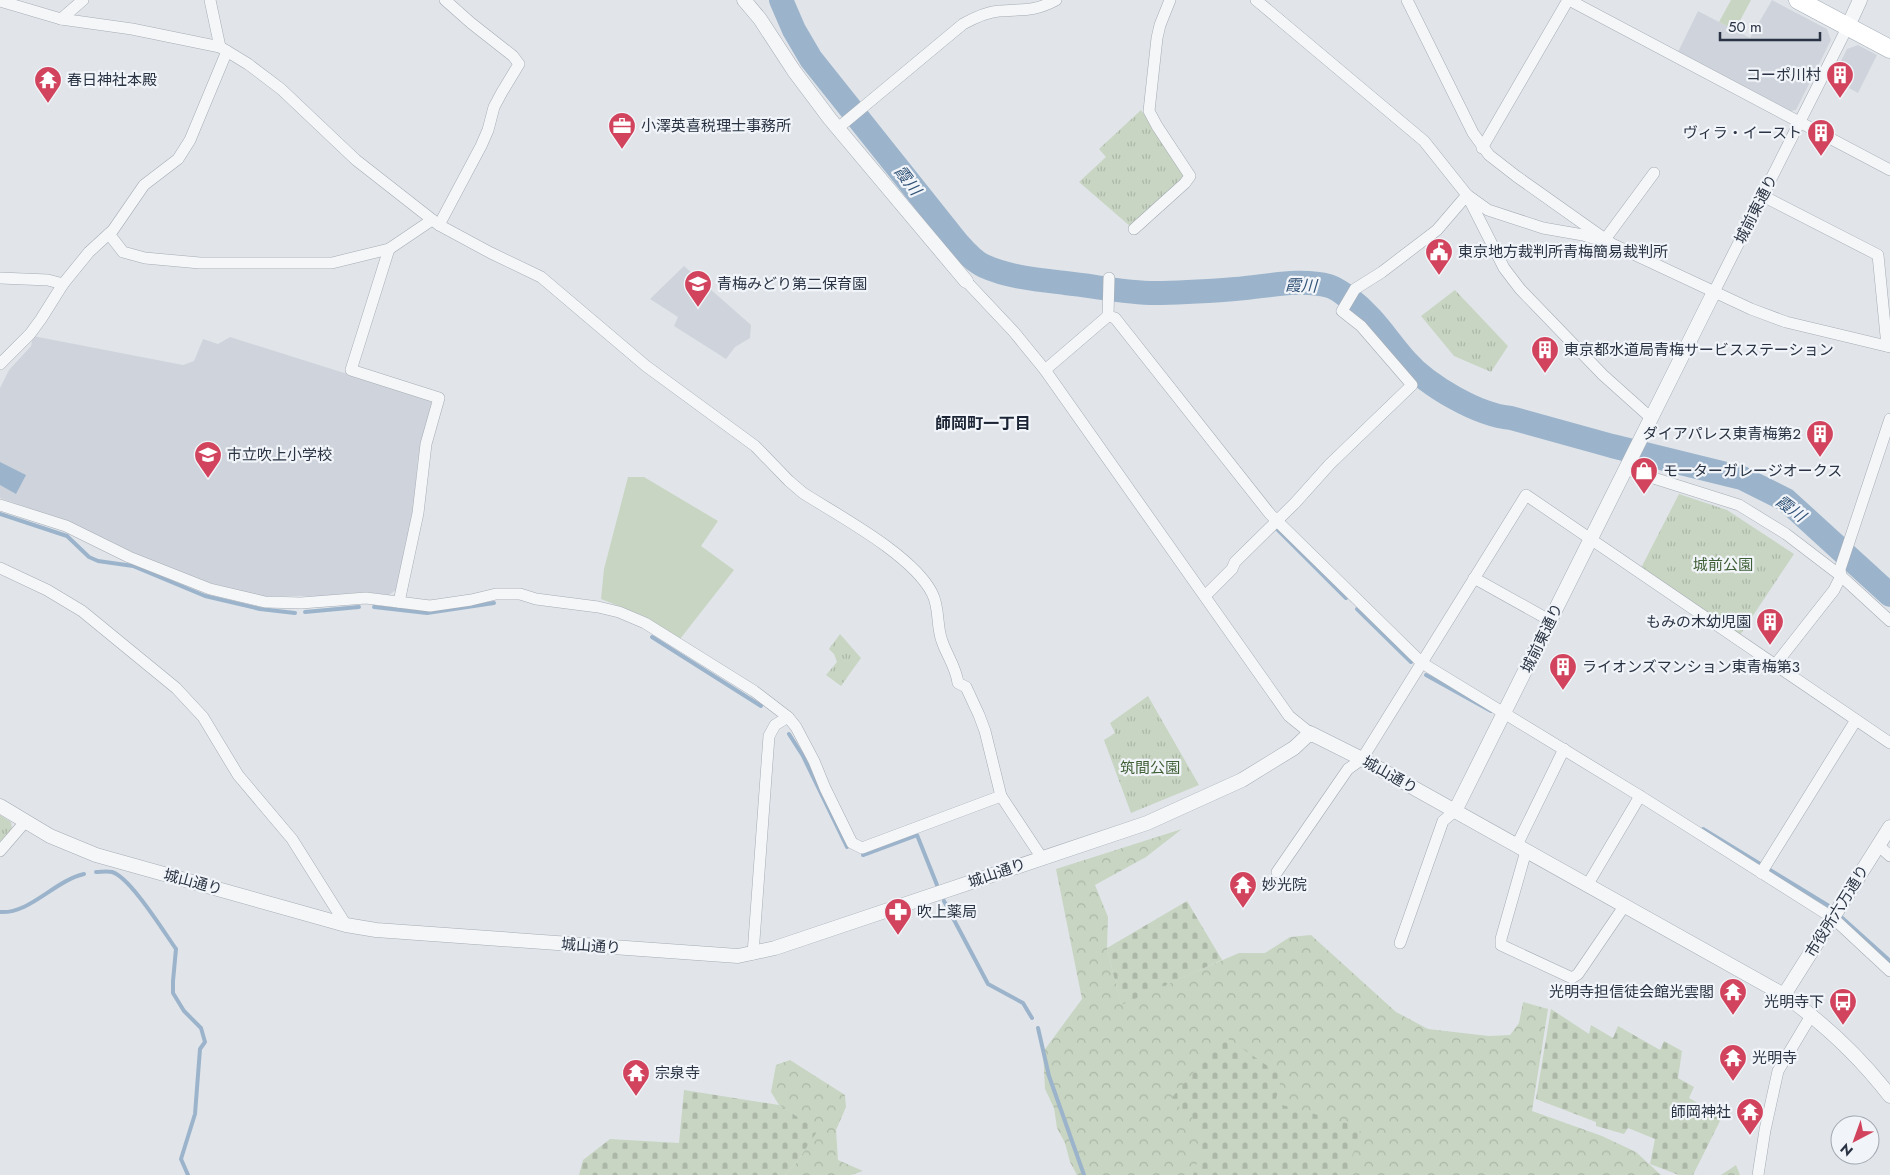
<svg xmlns="http://www.w3.org/2000/svg" width="1890" height="1175" font-family="Jost,'Noto Sans JP',sans-serif">
  <defs>
    <pattern id="forest-crowns" width="20" height="18" patternUnits="userSpaceOnUse" patternTransform="scale(1.25)"><rect width="20" height="18" fill="#c8d5c2"/><path d="M2 6a3 3 0 1 1 6 0M12 15a3 3 0 1 1 6 0" fill="none" stroke="#acb7a8"/></pattern>
    <pattern id="cemetery-stones" width="16" height="16" patternUnits="userSpaceOnUse" patternTransform="scale(1.25)"><rect width="16" height="16" fill="#c8d5c2"/><path d="M2 7V4a2 2 0 0 1 4 0v3zM10 15v-3a2 2 0 0 1 4 0v3z" fill="#acb7a8"/></pattern>
    <pattern id="park-tufts" width="24" height="20" patternUnits="userSpaceOnUse" patternTransform="scale(1.25)"><rect width="24" height="20" fill="#c8d5c2"/><path d="M3 7l-1-3M5 7V3M7 7l1-3M15 17l-1-3M17 17v-4M19 17l1-3" fill="none" stroke="#acb7a8"/></pattern>
  </defs>
  <rect width="100%" height="100%" fill="#e1e5ea"/>
  <!-- built -->
  <g fill="#cfd4dc">
    <polygon points="1772,0 1827,29 1831,40 1796,110 1791,111 1678,52 1698,11 1750,38"/>
    <polygon points="1858,45 1877,55 1858,93 1832,79 1847,49"/>
    <polygon points="684,266 751,325 750,338 735,347 726,359 674,326 678,317 650,299"/>
    <polygon points="33,336 183,365 194,361 203,339 218,344 230,337 430,400 433,405 418,459 413,512 396,590 389,595 366,592 321,596 262,596 210,583 122,549 77,525 0,498 0,388 9,370 31,346"/>
  </g>
  <!-- grass -->
  <g fill="#c8d5c2">
    <polygon points="1731,0 1751,0 1735,30 1719,22"/>
    <polygon points="628,477 644,477 718,521 701,546 734,570 680,639 644,616 601,599 604,569"/>
  </g>
  <!-- forest -->
  <g fill="url(#forest-crowns)">
    <polygon points="1182,829 1146,857 1095,885 1108,917 1107,948 1121,1004 1239,953 1265,953 1290,937 1311,935 1396,1012 1428,1029 1489,1036 1510,1035 1519,1023 1523,1002 1548,1009 1532,1111 1602,1136 1636,1152 1661,1175 1077,1175 1070,1162 1065,1143 1057,1128 1054,1108 1045,1089 1043,1052 1082,999 1056,869"/>
    <polygon points="790,1060 845,1095 846,1107 836,1130 838,1160 863,1171 851,1175 785,1175 797,1162 817,1130 779,1105 771,1092 776,1065"/>
    <polygon points="1736,1165 1740,1175 1721,1175"/>
  </g>
  <!-- cemetery -->
  <g fill="url(#cemetery-stones)">
    <polygon points="1187,901 1222,960 1121,1005 1107,948"/>
    <polygon points="1551,1009 1589,1034 1591,1025 1613,1038 1618,1026 1660,1050 1664,1041 1682,1051 1678,1078 1694,1087 1689,1098 1722,1117 1693,1175 1679,1175 1650,1164 1655,1139 1628,1128 1624,1134 1596,1126 1596,1122 1536,1099"/>
    <path d="M1224,1036L1282,1076L1275,1103L1361,1127L1347,1175H1193C1207,1132 1209,1128 1170,1100Z"/>
    <polygon points="684,1090 779,1105 818,1130 797,1162 785,1175 579,1175 583,1160 610,1139 679,1143"/>
  </g>
  <!-- park -->
  <g fill="url(#park-tufts)">
    <polygon points="1141,110 1184,174 1183,181 1131,227 1079,182 1106,157 1099,149"/>
    <polygon points="1455,290 1508,346 1491,372 1454,356 1421,316"/>
    <polygon points="1679,494 1727,510 1794,554 1740,635 1641,568"/>
    <polygon points="840,634 861,658 841,686 826,675 837,662 834,654 829,649"/>
    <polygon points="1148,696 1199,785 1131,813 1104,740 1115,733 1110,723"/>
    <polygon points="0,815 11,822 12,829 0,844"/>
  </g>
  <!-- water -->
  <polygon fill="#9cb4cb" points="0,462 26,475 16,494 0,485"/>
  <g fill="none" stroke-linecap="round" stroke-linejoin="round">
    <!-- stream -->
    <g stroke="#9cb4cb" stroke-width="4">
      <polyline points="1114,299 1114,289"/>
      <polyline points="0,514 67,536 89,557 98,561 133,566 205,596 260,609 295,613"/>
      <polyline points="1278,530 1346,598"/>
      <polyline points="374,607 427,613 494,603"/>
      <polyline points="1357,609 1411,662"/>
      <polyline points="305,612 359,607"/>
      <polyline points="652,637 761,706"/>
      <polyline points="1426,675 1491,711"/>
      <polyline points="789,734 803,756 847,847"/>
      <polyline points="1703,829 1829,906 1890,961"/>
      <polyline points="863,855 917,835 937,885"/>
      <path d="M96,872C101,872 107,871 112,872C130,877 164,932 176,949L173,981V993L184,1011L201,1028L205,1042L200,1049L195,1114L181,1159L188,1175"/>
      <polyline points="944,901 988,984 1023,1003 1032,1018"/>
      <path d="M0,912C30,914 54,881 84,874"/>
      <polyline points="1038,1028 1049,1076 1084,1175"/>
    </g>
    <!-- river -->
    <path stroke="#9cb4cb" stroke-width="24" d="M781,0L794,30L811,59L956,241C964,250 973,261 984,266C1008,277 1039,280 1065,283C1095,286 1125,293 1155,293C1182,293 1208,291 1235,289C1265,287 1299,278 1329,286C1336,288 1342,293 1348,297C1375,318 1385,337 1406,361C1428,386 1478,415 1511,418L1612,446L1742,478L1786,500L1890,595"/>
    <defs>
      <g id="minor">
        <polyline points="210,0 220,47"/>
        <polyline points="1256,0 1424,141 1467,195 1488,210 1543,228 1583,235 1606,242"/>
        <polyline points="1407,0 1473,133 1489,155 1516,176 1612,244 1751,309 1786,322 1890,347"/>
        <polyline points="1569,0 1890,170"/>
        <polyline points="0,1 61,19 83,0"/>
        <path d="M61,19L132,29L220,47L248,64L281,89L356,160L439,225L491,253L541,277L646,366L755,446L789,481L803,493C839,516 913,555 932,593C940,608 936,625 942,641C947,656 956,667 958,683L966,687L979,715L985,731L1001,796L1042,858"/>
        <path d="M838,128L963,24C974,18 986,12 999,11C1022,9 1034,12 1056,0"/>
        <polyline points="1482,148 1568,0"/>
        <polyline points="1763,196 1878,255 1887,346"/>
        <polyline points="439,225 481,146 488,130 494,107 502,92 519,64 513,56 471,23 445,0"/>
        <polyline points="1134,229 1185,183 1190,176 1157,126 1149,111 1157,38 1160,25 1170,0"/>
        <polyline points="109,234 123,252 145,258 200,263 332,263 389,249 432,220"/>
        <polyline points="1606,238 1654,173"/>
        <polyline points="389,249 351,370 439,398 426,444 418,513 399,602"/>
        <polyline points="0,278 48,280 63,284"/>
        <polyline points="1109,278 1108,316 1115,318 1270,514 1422,663 1640,796 1833,918 1890,971"/>
        <polyline points="966,281 1014,332 1045,370 1289,716 1310,733"/>
        <polyline points="1714,292 1848,26"/>
        <polyline points="0,364 30,334 41,319 63,284 89,252 113,230 144,185 178,159 190,140 227,51"/>
        <polyline points="1045,370 1108,316"/>
        <polyline points="1625,469 1739,505 1786,534 1841,576 1890,621"/>
        <polyline points="0,505 66,526 129,557 210,589 265,602 301,603 366,598 430,606 471,600 496,594 520,594 536,599 598,607 619,612 645,623 754,691 788,717 796,727 814,761 825,788 852,843 862,848 1001,796"/>
        <polyline points="0,568 47,590 82,611 176,688 203,717 238,775 292,839 346,925"/>
        <polyline points="1474,578 1551,621"/>
        <polyline points="1205,596 1232,569 1235,562 1295,503 1330,464 1412,385 1361,326 1342,311 1355,289 1382,272 1437,230 1467,195 1504,268 1520,289 1603,375 1651,418"/>
        <polyline points="1775,665 1834,590 1841,576 1840,569 1890,419"/>
        <polyline points="1517,845 1564,749"/>
        <polyline points="1879,846 1890,856"/>
        <polyline points="0,851 25,822"/>
        <polyline points="1526,851 1501,939 1501,945 1572,978 1578,974 1625,905"/>
        <polyline points="1277,872 1348,769 1362,759 1526,495 1890,743"/>
        <polyline points="1761,873 1856,720"/>
        <polyline points="1588,884 1640,796"/>
        <polyline points="1400,943 1443,821 1455,811"/>
        <polyline points="753,954 769,736 775,725 788,717"/>
        <polyline points="1758,1175 1765,1130 1778,1071 1812,1014"/>
      </g>
      <g id="tertiary">
        <polyline points="744,0 760,19 794,71 830,119 966,281"/>
        <polyline points="1848,26 1860,0"/>
        <path d="M0,806L50,836L96,855L346,925L376,930L738,956L775,948L1147,823L1242,780L1294,748L1310,733L1362,759L1784,995C1825,1024 1859,1056 1890,1096"/>
        <polyline points="1455,811 1714,292"/>
        <polyline points="1784,995 1890,827"/>
      </g>
      <polyline id="primary" points="1798,0 1890,49"/>
    </defs>
    <!-- minor casing -->
    <use href="#minor" stroke="#a6acb5" stroke-width="12"/>
    <!-- tertiary casing -->
    <use href="#tertiary" stroke="#a6acb5" stroke-width="15"/>
    <!-- primary casing -->
    <use href="#primary" stroke="#a0aab7" stroke-width="19"/>
    <!-- minor -->
    <use href="#minor" stroke="#f4f6f8" stroke-width="11"/>
    <!-- tertiary -->
    <use href="#tertiary" stroke="#f4f6f8" stroke-width="14"/>
    <!-- primary -->
    <use href="#primary" stroke="#fff" stroke-width="18"/>
  </g>
  <!-- icons -->
  <defs>
    <symbol id="building-pin" viewBox="-11 -11 22 30"><path d="M0 17L-7.5 6A9.5 9.5 0 1 1 7.5 6Z" fill="#d2435d" stroke="#f1f4f8"/><path d="M-4-6H4V6H1V3H-1V6H-4ZM-2.5-4.3h1.7v1.8h-1.7ZM.8-4.3h1.7v1.8H.8ZM-2.5-1h1.7V.8h-1.7ZM.8-1h1.7V.8H.8Z" fill="#fff"/></symbol>
    <symbol id="temple-pin" viewBox="-11 -11 22 30"><path d="M0 17L-7.5 6A9.5 9.5 0 1 1 7.5 6Z" fill="#d2435d" stroke="#f1f4f8"/><path d="M0-6L5-2H3V0L6.5 2.5H4V6H1.5V3h-3V6H-4V2.5H-6.5L-3 0V-2H-5Z" fill="#fff"/></symbol>
    <symbol id="office-pin" viewBox="-11 -11 22 30"><path d="M0 17L-7.5 6A9.5 9.5 0 1 1 7.5 6Z" fill="#d2435d" stroke="#f1f4f8"/><path d="M-6-3h4V-5.5h4V-3h4V5H-6ZM-1-4.5V-3h2v-1.5ZM-6 0V1H6V0Z" fill="#fff"/></symbol>
    <symbol id="civic-pin" viewBox="-11 -11 22 30"><path d="M0 17L-7.5 6A9.5 9.5 0 1 1 7.5 6Z" fill="#d2435d" stroke="#f1f4f8"/><path d="M-.6-6.5H3V-4.5H.6V-3L4-1V1h2V6H-6V1h2V-1L-.6-3ZM-1.2 2.5V6h2.4V2.5Z" fill="#fff"/></symbol>
    <symbol id="school-pin" viewBox="-11 -11 22 30"><path d="M0 17L-7.5 6A9.5 9.5 0 1 1 7.5 6Z" fill="#d2435d" stroke="#f1f4f8"/><path d="M0-5L7-2L0 1L-7-2ZM-4 1L0 2.5L4 1V4Q0 6-4 4Z" fill="#fff"/></symbol>
    <symbol id="shop-pin" viewBox="-11 -11 22 30"><path d="M0 17L-7.5 6A9.5 9.5 0 1 1 7.5 6Z" fill="#d2435d" stroke="#f1f4f8"/><path d="M-5-2.5h2.3a2.7 3.5 0 0 1 5.4 0H5L5.5 6h-11ZM-1.5-2.5h3a1.5 2.3 0 0 0-3 0Z" fill="#fff"/></symbol>
    <symbol id="pharmacy-pin" viewBox="-11 -11 22 30"><path d="M0 17L-7.5 6A9.5 9.5 0 1 1 7.5 6Z" fill="#d2435d" stroke="#f1f4f8"/><path d="M-2-6h4v4h4v4h-4v4h-4v-4h-4v-4h4Z" fill="#fff"/></symbol>
    <symbol id="bus-pin" viewBox="-11 -11 22 30"><path d="M0 17L-7.5 6A9.5 9.5 0 1 1 7.5 6Z" fill="#d2435d" stroke="#f1f4f8"/><path d="M-5-6H5V4H4V6H2V4H-2V6H-4V4H-5ZM-3.5-4V0h7V-4ZM-3.5 1.2v1.5H-2V1.2ZM2 1.2v1.5H3.5V1.2Z" fill="#fff"/></symbol>
  </defs>
  <g fill-rule="evenodd">
    <use href="#building-pin" x="1824" y="59" width="32" height="43"/>
    <use href="#temple-pin" x="32" y="64" width="32" height="43"/>
    <use href="#office-pin" x="606" y="110" width="32" height="43"/>
    <use href="#building-pin" x="1805" y="117" width="32" height="43"/>
    <use href="#civic-pin" x="1423" y="236" width="32" height="43"/>
    <use href="#school-pin" x="682" y="268" width="32" height="43"/>
    <use href="#building-pin" x="1529" y="334" width="32" height="43"/>
    <use href="#building-pin" x="1804" y="418" width="32" height="43"/>
    <use href="#school-pin" x="192" y="439" width="32" height="43"/>
    <use href="#shop-pin" x="1628" y="455" width="32" height="43"/>
    <use href="#building-pin" x="1754" y="606" width="32" height="43"/>
    <use href="#building-pin" x="1547" y="651" width="32" height="43"/>
    <use href="#temple-pin" x="1227" y="869" width="32" height="43"/>
    <use href="#pharmacy-pin" x="882" y="896" width="32" height="43"/>
    <use href="#temple-pin" x="1717" y="976" width="32" height="43"/>
    <use href="#bus-pin" x="1827" y="986" width="32" height="43"/>
    <use href="#temple-pin" x="1717" y="1042" width="32" height="43"/>
    <use href="#temple-pin" x="620" y="1057" width="32" height="43"/>
    <use href="#temple-pin" x="1734" y="1096" width="32" height="43"/>
  </g>
  <g text-anchor="middle" stroke-width="4.5" stroke-linejoin="round" paint-order="stroke">
    <!-- poi labels -->
    <g font-size="15" fill="#293343" stroke="#f1f4f8" text-anchor="start">
      <text x="1821" y="80" text-anchor="end">コーポ川村</text>
      <text x="67" y="85">春日神社本殿</text>
      <text x="641" y="131">小澤英喜税理士事務所</text>
      <text x="1802" y="138" text-anchor="end">ヴィラ・イースト</text>
      <text x="1458" y="257">東京地方裁判所青梅簡易裁判所</text>
      <text x="717" y="289">青梅みどり第二保育園</text>
      <text x="1564" y="355">東京都水道局青梅サービスステーション</text>
      <text x="1801" y="439" text-anchor="end">ダイアパレス東青梅第2</text>
      <text x="227" y="460">市立吹上小学校</text>
      <text x="1663" y="476">モーターガレージオークス</text>
      <text x="1751" y="627" text-anchor="end">もみの木幼児園</text>
      <text x="1582" y="672">ライオンズマンション東青梅第3</text>
      <text x="1262" y="890">妙光院</text>
      <text x="917" y="917">吹上薬局</text>
      <text x="1714" y="997" text-anchor="end">光明寺担信徒会館光雲閣</text>
      <text x="1824" y="1007" text-anchor="end">光明寺下</text>
      <text x="1752" y="1063">光明寺</text>
      <text x="655" y="1078">宗泉寺</text>
      <text x="1731" y="1117" text-anchor="end">師岡神社</text>
    </g>
    <!-- street labels -->
    <g font-size="15" fill="#293343" stroke="#f1f4f8">
      <text transform="translate(1756 209) rotate(-63)" y="5">城前東通り</text>
      <text transform="translate(1542 638) rotate(-64)" y="5">城前東通り</text>
      <text transform="translate(1390 775) rotate(29)" y="5">城山通り</text>
      <text transform="translate(997 873) rotate(-19)" y="5">城山通り</text>
      <text transform="translate(193 882) rotate(15)" y="5">城山通り</text>
      <text transform="translate(1837 911) rotate(-58)" y="5">市役所六万通り</text>
      <text transform="translate(591 946) rotate(4)" y="5">城山通り</text>
    </g>
    <!-- park labels -->
    <g font-size="15" fill="#3f5f36" stroke="#f1f4f8">
      <text x="1723" y="570">城前公園</text>
      <text x="1150" y="773">筑間公園</text>
    </g>
    <!-- water labels -->
    <g font-size="16" font-style="italic" fill="#325378" stroke="#f1f4f8">
      <text transform="translate(908 180) rotate(52)" y="6">霞川</text>
      <text transform="translate(1301 285) rotate(2)" y="6">霞川</text>
      <text transform="translate(1791 508) rotate(37)" y="6">霞川</text>
    </g>
    <!-- neighbourhood labels -->
    <g font-size="16" font-weight="bold" fill="#1b2434" stroke="#f1f4f8">
      <text x="983" y="429">師岡町一丁目</text>
    </g>
  </g>
  <!-- north arrow -->
  <g transform="translate(1855 1140) rotate(221)"><circle r="24" fill="#f1f4f8" stroke="#a1a7b0"/>
  <path d="M0-4L9 19L0 12L-9 19Z" fill="#d2435d"/>
  <text y="-8" font-size="14" font-weight="bold" text-anchor="middle" fill="#293343">N</text>
  </g>
  <!-- scale -->
  <path d="M1720 32v8h100v-8" fill="none" stroke="#293343" stroke-width="2.5"/>
  <text x="1728" y="32" font-size="15" fill="#293343" stroke="#f1f4f8" stroke-width="4" paint-order="stroke">50 m</text>
</svg>
